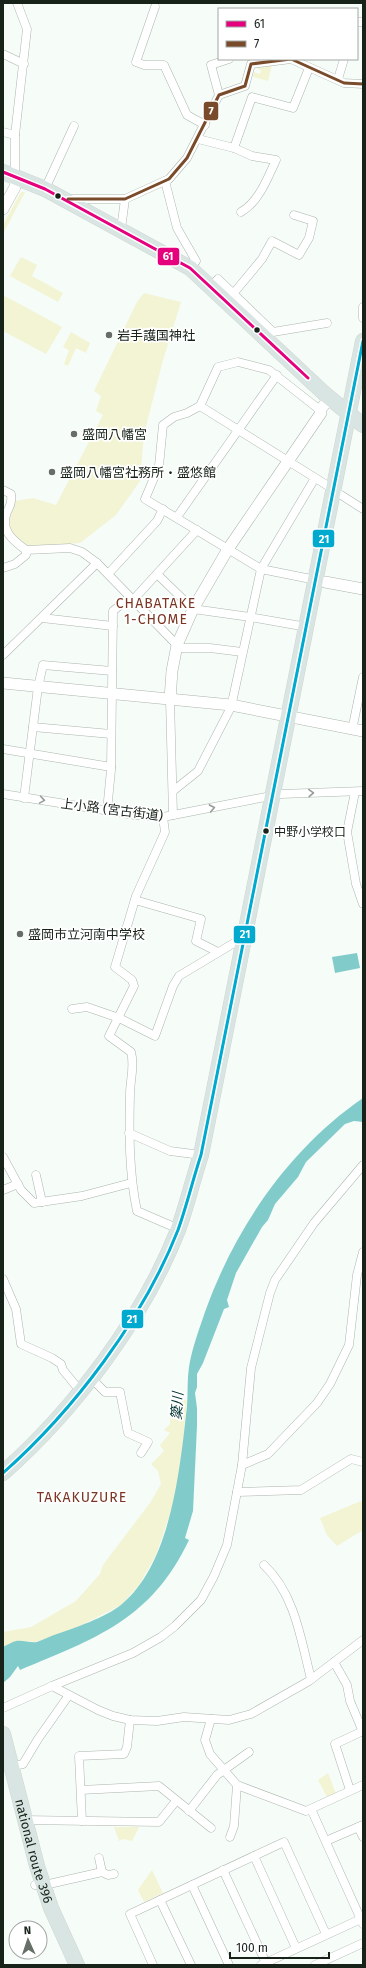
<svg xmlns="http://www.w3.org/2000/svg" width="366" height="1968" font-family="'Fira Sans','Noto Sans JP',sans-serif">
  <rect width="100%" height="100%" fill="#f6fcf7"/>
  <!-- green -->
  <g fill="#f3f4d4">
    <polygon points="272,65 268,81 253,77 254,72 260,74 261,70 258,69 258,67"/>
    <polygon points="21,192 25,192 3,234 3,225"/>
    <polygon points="21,257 37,265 32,276 63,293 58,302 10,276"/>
    <polygon points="144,293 181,302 163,360 144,434 140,481 116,515 80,543 32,547 18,541 10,529 10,518 15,501 33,498 56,505 103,415 96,411 101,396 94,391 137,302"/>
    <polygon points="3,295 62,327 46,354 3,331"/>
    <polygon points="71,332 90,343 86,353 76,348 68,366 64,364 69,350 63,347"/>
    <polygon points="171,1399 187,1400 180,1474 172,1508 156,1555 139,1585 121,1605 80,1626 37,1642 17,1641 3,1647 3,1632 31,1627 76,1601 100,1574 103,1565 150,1503 161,1484 158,1471 151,1464 164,1451 160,1445 170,1433 164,1430 170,1424"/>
    <polygon points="361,1501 363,1505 363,1530 337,1546 327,1535 320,1518"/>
    <polygon points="328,1773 336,1794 327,1797 318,1780"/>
    <polygon points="114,1827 139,1827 132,1841 123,1839 119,1841"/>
    <polygon points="152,1870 163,1893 144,1902 138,1890"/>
  </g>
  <!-- water -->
  <g fill="#82cbcb">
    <polygon points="357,953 360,968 335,973 332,957"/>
    <path d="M363,1098V1122L354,1121L345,1124L306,1162L298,1177L275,1204L268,1220L262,1227L236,1273L227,1300L229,1307L224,1309L203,1363L197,1374V1387L195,1393L197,1408V1426L193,1511L185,1538L189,1540C151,1620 96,1638 20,1670L18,1666L10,1677L3,1683V1647C7,1645 12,1642 16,1641C23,1640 30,1643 37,1642C43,1640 48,1637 54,1635C72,1629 107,1617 122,1604C172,1562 180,1467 187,1406C188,1393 187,1380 189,1367C192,1348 199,1330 205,1312C235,1228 289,1149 363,1098Z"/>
  </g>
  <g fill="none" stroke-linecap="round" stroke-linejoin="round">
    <defs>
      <g id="street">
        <polyline points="155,7 136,62 144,65 164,65 187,115 205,125"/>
        <polyline points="357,22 363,22"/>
        <polyline points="3,54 24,64"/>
        <polyline points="338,79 344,59"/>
        <polyline points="219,95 211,65 229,59"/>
        <polyline points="3,132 15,135"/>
        <path d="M198,139L234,148L252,156L276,160C268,177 259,202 241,212"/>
        <polyline points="234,148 252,97 293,108 309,68"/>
        <polyline points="15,176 15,135 27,29 17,3"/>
        <polyline points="165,181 177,228 196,261 190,268"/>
        <polyline points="45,189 74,126"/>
        <polyline points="68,199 125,199 169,179 187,158 219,95 245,86 251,64 291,59 344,83 363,84"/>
        <polyline points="121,229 125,199"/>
        <polyline points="210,287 218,279 273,332 327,323"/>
        <polyline points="233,294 262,259 272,241 299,255 309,238 313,221 294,215"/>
        <polyline points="363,307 363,318"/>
        <polyline points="200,406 333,489"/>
        <path d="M3,490L11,494C12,502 10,506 7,512C0,530 12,540 26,550V555L15,564L3,568"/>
        <polyline points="341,495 363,509"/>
        <polyline points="177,517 277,375"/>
        <polyline points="26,550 70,548 82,552 97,563 177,645"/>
        <polyline points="108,574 157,521 163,509"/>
        <polyline points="157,574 193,609 250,617 307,627"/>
        <polyline points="316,580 261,569 145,499 159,466 163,425 174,417 187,413 200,406 218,367 238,362 269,370 320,410"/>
        <polyline points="133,600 197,530"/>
        <polyline points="42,618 113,626"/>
        <polyline points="176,648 210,648 242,652"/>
        <polyline points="3,655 97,563"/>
        <polyline points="170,699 173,815"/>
        <polyline points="33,727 111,734"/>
        <polyline points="352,730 363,677"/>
        <polyline points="3,749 111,767"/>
        <polyline points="173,791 198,771 229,711 233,698 261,569 315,478"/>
        <polyline points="355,792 347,832 356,884 363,904"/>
        <polyline points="3,794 135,815 163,817 281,794 363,791"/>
        <polyline points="24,798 38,687 43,665 112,671"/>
        <polyline points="107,811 111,770 113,611 130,597"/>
        <path d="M163,817L165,832L136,896L115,967L132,980L134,986L109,1036L131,1052C135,1066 130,1080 130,1094C129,1134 129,1173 137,1211L181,1230"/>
        <polyline points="135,900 201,919 196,941 218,952"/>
        <polyline points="72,1009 87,1007 119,1018 155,1036 173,986 179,976 244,937"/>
        <polyline points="129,1133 170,1151 201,1155"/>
        <polyline points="3,1157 21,1190 34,1203 82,1196 131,1183"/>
        <polyline points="36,1175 42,1202"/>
        <polyline points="3,1190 18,1184"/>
        <polyline points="3,1279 16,1309 21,1344 52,1358 61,1364 63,1370 81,1392"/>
        <polyline points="97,1384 105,1392 120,1392 128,1433 148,1442 141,1453"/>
        <polyline points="242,1465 268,1454 317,1403 330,1384 349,1345 357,1275 363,1252"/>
        <polyline points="237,1492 301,1490 351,1459 363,1462"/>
        <path d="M264,1565C295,1594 301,1640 311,1679"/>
        <polyline points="334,1662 347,1685 350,1701 363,1732"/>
        <polyline points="52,1686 98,1710 113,1716 130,1720 157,1721 184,1717 229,1720 251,1714 309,1681 363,1640"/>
        <polyline points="3,1708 52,1686 133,1653 161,1637 175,1626 201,1600 214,1576 227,1545 242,1465 251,1368 270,1293 275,1280 314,1223 363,1165"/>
        <polyline points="211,1719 205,1740 210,1754 237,1785 306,1811 363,1785"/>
        <polyline points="8,1767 23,1764 38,1739 69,1695"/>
        <polyline points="81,1790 159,1786 211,1828"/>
        <polyline points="350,1790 335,1744 363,1731"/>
        <polyline points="311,1809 363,1924"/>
        <polyline points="189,1811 217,1775 249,1752"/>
        <polyline points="23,1820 159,1822 176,1801"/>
        <polyline points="82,1821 79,1756 124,1754 127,1747 130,1720"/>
        <polyline points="358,1827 363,1837"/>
        <polyline points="230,1837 234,1826 237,1785"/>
        <polyline points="326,1841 363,1825"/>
        <polyline points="254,1856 296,1948"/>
        <polyline points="99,1858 102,1872"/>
        <polyline points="223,1870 266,1963"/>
        <polyline points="35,1885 49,1884 102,1872 108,1875 114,1874"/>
        <polyline points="192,1885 229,1965"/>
        <polyline points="160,1900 191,1965"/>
        <polyline points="153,1965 130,1914 284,1842 326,1934"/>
        <polyline points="261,1965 363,1918"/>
        <polyline points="315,1965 363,1943"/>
      </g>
      <g id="secondary">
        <polyline points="3,209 15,187 15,176"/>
        <polyline points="325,582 363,589"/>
        <polyline points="3,683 231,705 363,731"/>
        <polyline points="170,699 172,671 177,645 193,609 228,549 321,413 320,410 330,398"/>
      </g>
      <g id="highway">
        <polyline points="3,172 45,189 190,268 326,395 363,425"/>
        <path d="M3,1473C74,1410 143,1319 178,1230C187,1205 193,1179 201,1155L363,341"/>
        <path id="s1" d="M3,1734L37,1866L51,1908L77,1965"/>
      </g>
    </defs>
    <!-- street casing -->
    <use href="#street" stroke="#adb5ae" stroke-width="9"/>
    <!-- secondary casing -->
    <use href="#secondary" stroke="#adb5ae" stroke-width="12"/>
    <!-- highway casing -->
    <use href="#highway" stroke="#d2d6d2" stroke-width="16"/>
    <!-- street -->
    <use href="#street" stroke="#fefffe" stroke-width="8"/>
    <!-- secondary -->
    <use href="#secondary" stroke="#fefffe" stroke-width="11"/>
    <!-- highway -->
    <use href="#highway" stroke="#d8e5e2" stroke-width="15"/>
    <defs>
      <polyline id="bus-1" points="3,172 45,189 190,268 308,378"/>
      <polyline id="bus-2" points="68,199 125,199 169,179 187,158 219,95 245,86 251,64 291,59 344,83 363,84"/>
      <path id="bus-3" d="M3,1473C74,1410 143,1319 178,1230C187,1205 193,1179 201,1155L363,341"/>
    </defs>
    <!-- bus-1 casing -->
    <use href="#bus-1" stroke="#fff" stroke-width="6"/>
    <!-- bus-2 casing -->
    <use href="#bus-2" stroke="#fff" stroke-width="6"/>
    <!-- bus-3 casing -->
    <use href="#bus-3" stroke="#fff" stroke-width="6"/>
    <!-- bus-1 -->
    <use href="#bus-1" stroke="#e5007d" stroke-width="3"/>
    <!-- bus-2 -->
    <use href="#bus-2" stroke="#7a4b2a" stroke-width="3"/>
    <!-- bus-3 -->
    <use href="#bus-3" stroke="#00a9ce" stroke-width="3"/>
  </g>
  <!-- one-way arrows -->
  <defs><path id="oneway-chevron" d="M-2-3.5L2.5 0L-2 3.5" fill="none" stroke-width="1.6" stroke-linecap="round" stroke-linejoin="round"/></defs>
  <g stroke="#969c97">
    <use href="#oneway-chevron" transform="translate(311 793) rotate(-2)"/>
    <use href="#oneway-chevron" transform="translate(42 800) rotate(9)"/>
    <use href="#oneway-chevron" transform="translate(212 808) rotate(-11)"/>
  </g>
  <!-- markers -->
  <g fill="#172219" stroke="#fff" stroke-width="1.5">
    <circle cx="58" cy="196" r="3.5"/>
    <circle cx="257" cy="330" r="3.5"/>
    <circle cx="266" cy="831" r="3.5"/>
  </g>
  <g fill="#656e67" stroke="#fff" stroke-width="1.5">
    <circle cx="109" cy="335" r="4"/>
    <circle cx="74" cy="434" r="4"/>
    <circle cx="52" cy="472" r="4"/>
    <circle cx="20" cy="934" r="4"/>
  </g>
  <g text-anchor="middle" stroke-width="3.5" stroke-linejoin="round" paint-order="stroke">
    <!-- bus labels -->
    <g font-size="12" fill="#172219" stroke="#fff" text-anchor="start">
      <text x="274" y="836">中野小学校口</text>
    </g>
    <!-- poi labels -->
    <g font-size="13" fill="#172219" stroke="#fff" text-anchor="start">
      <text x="117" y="340">岩手護国神社</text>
      <text x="82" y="439">盛岡八幡宮</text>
      <text x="60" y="477">盛岡八幡宮社務所・盛悠館</text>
      <text x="28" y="939">盛岡市立河南中学校</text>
    </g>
    <!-- street labels -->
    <g font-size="13" fill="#172219" stroke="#fff">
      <text transform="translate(112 809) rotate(7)" y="5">上小路 (宮古街道)</text>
      <text dy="5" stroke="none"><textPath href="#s1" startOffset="121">national route 396</textPath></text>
    </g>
    <!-- neighbourhood labels -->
    <g font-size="14" letter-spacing="1" fill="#7a3623" stroke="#fff">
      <text x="156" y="608">CHABATAKE<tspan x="156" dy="16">1-CHOME</tspan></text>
      <text x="82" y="1502">TAKAKUZURE</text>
    </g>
    <!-- water labels -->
    <g font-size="14" font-style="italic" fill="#003132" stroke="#fff">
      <text transform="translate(177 1406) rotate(-87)" y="5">簗川</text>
    </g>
  </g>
  <g stroke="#fff" stroke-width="1.5">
    <rect x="203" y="101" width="16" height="20" rx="4" fill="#7a4b2a"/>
    <rect x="157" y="247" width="23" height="19" rx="4" fill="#e5007d"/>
    <rect x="312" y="529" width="23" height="19" rx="4" fill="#00a9ce"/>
    <rect x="233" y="925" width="23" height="19" rx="4" fill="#00a9ce"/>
    <rect x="121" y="1309" width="23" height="20" rx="4" fill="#00a9ce"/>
  </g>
  <g font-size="11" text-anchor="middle" font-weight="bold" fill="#fff">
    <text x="211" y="115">7</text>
    <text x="168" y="260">61</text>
    <text x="324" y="543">21</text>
    <text x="245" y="938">21</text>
    <text x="132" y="1323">21</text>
  </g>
  <!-- border -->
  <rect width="366" height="1968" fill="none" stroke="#172219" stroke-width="8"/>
  <!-- legend -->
  <rect x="218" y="8" width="140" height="52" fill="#ffffff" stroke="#a2a7a3"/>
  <rect x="226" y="21" width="20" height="6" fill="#e5007d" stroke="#a2a7a3"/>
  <text x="254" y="28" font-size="12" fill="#172219">61</text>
  <rect x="226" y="41" width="20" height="6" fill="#7a4b2a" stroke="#a2a7a3"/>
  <text x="254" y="48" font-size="12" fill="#172219">7</text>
  <!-- north arrow -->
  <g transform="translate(28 1940) rotate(357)"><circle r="19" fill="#ffffff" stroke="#a2a7a3"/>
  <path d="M0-3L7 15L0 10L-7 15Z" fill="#656e67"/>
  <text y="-6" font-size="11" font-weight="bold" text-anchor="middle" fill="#172219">N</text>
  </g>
  <!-- scale -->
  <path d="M230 1952v6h99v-6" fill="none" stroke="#172219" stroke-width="2"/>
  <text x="236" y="1952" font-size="12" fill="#172219" stroke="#ffffff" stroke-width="3" paint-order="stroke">100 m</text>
</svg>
